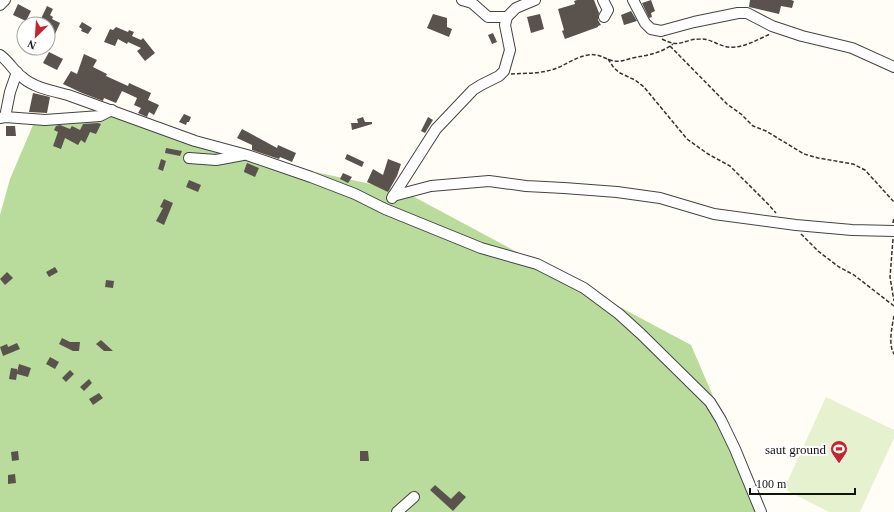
<svg xmlns="http://www.w3.org/2000/svg" width="894" height="512" font-family="'Times New Roman',serif">
  <rect width="100%" height="100%" fill="#fffdf5"/>
  <!-- forest -->
  <polygon fill="#b9dc9c" points="111,112 251,158 403,191 691,345 763,512 0,512 0,215 10,179 36,118"/>
  <!-- pitch -->
  <polygon fill="#e6f2cf" points="826,397 894,430 894,438 860,512 829,512 784,489"/>
  <!-- building -->
  <g fill="#5a524d">
    <polygon points="577,0 594,0 599,13 598,20 601,25 598,26 598,27 565,39 562,31 564,30 558,9 575,4 574,1"/>
    <polygon points="651,0 655,11 651,13 652,17 649,18 642,3"/>
    <polygon points="750,0 791,0 794,1 792,8 781,6 779,14 749,7"/>
    <polygon points="18,4 31,11 26,21 13,15"/>
    <polygon points="47,6 53,9 50,15 53,17 52,19 60,23 55,34 49,31 50,28 48,27 48,24 39,23"/>
    <polygon points="631,11 637,21 624,25 621,15"/>
    <polygon points="433,14 447,18 447,27 452,29 449,37 427,28"/>
    <polygon points="540,14 544,29 531,33 527,17"/>
    <polygon points="82,22 92,28 88,34 81,31 82,29 79,27"/>
    <polygon points="116,27 128,32 129,30 134,32 132,36 141,40 143,38 155,53 145,61 137,51 141,48 128,42 127,44 118,39 115,46 104,42 110,29 113,30"/>
    <polygon points="493,33 497,42 492,44 488,35"/>
    <polygon points="49,52 63,59 57,70 43,63"/>
    <polygon points="84,54 97,60 93,67 107,74 106,76 128,86 129,83 151,93 148,100 159,105 154,115 149,112 147,117 138,113 141,108 134,105 137,98 122,91 116,103 104,98 103,101 82,93 63,84 71,71 77,74"/>
    <polygon points="33,93 50,97 47,113 29,112"/>
    <polygon points="184,114 191,117 189,122 187,122 186,125 179,122"/>
    <polygon points="363,117 365,122 372,122 372,124 352,130 351,123 358,123 357,119"/>
    <polygon points="428,117 433,120 425,133 421,131"/>
    <polygon points="98,123 101,124 96,134 90,132 85,143 81,140 78,145 65,138 61,149 53,146 58,132 54,130 56,126 60,125 70,129 72,126 80,130 83,124"/>
    <polygon points="6,126 15,126 16,136 6,136"/>
    <polygon points="242,129 277,148 278,145 296,153 292,162 280,157 279,159 252,150 252,145 237,138"/>
    <polygon points="166,148 182,151 180,156 165,153"/>
    <polygon points="347,154 364,162 362,167 345,159"/>
    <polygon points="161,159 166,161 163,171 158,169"/>
    <polygon points="388,159 401,164 397,176 388,192 367,182 373,169 383,175"/>
    <polygon points="247,163 259,168 255,177 244,172 244,171"/>
    <polygon points="343,173 352,177 348,183 340,179"/>
    <polygon points="189,180 201,185 198,192 186,187"/>
    <polygon points="164,199 173,203 164,225 156,221 163,208 160,207"/>
    <polygon points="55,267 58,272 49,277 46,272"/>
    <polygon points="7,272 13,278 5,285 0,279"/>
    <polygon points="106,280 114,281 113,288 105,287"/>
    <polygon points="62,338 70,342 80,342 79,351 73,351 59,344"/>
    <polygon points="101,340 113,351 104,351 96,344"/>
    <polygon points="17,343 20,349 3,356 0,347 7,344 8,347"/>
    <polygon points="50,357 59,362 55,369 46,364"/>
    <polygon points="19,364 31,368 28,377 17,374 16,380 9,379 11,368 17,369 17,372"/>
    <polygon points="70,370 74,374 66,382 62,378"/>
    <polygon points="89,379 92,383 84,391 80,387"/>
    <polygon points="99,393 103,398 93,405 89,399"/>
    <polygon points="18,451 19,460 12,461 11,452"/>
    <polygon points="360,451 368,451 369,461 360,461"/>
    <polygon points="15,474 16,483 8,484 8,475"/>
    <polygon points="435,485 451,499 459,491 466,497 453,511 430,490"/>
  </g>
  <g fill="none" stroke-linecap="round" stroke-linejoin="round">
    <defs>
      <g id="minor">
        <polyline points="462,0 472,3 488,17 507,17"/>
        <polyline points="603,0 608,10 604,17"/>
        <polyline points="633,0 645,23 651,29 661,31 694,22 738,13 747,13 772,26 802,36 852,48 894,67"/>
        <polyline points="0,5 5,0"/>
        <path d="M0,55C10,62 13,71 22,77C34,88 53,91 68,95L195,141L247,155L311,177L355,194L385,209L481,248L537,264L584,288L619,314L641,334L710,402L721,420L735,449L761,512"/>
        <polyline points="5,117 10,92 17,72"/>
        <polyline points="0,118 5,117 45,120 100,116 112,110"/>
        <polyline points="189,158 216,160 243,155"/>
        <polyline points="393,196 431,186 489,181 526,186 564,188 617,192 660,198 714,214 796,225 852,230 894,231"/>
        <polyline points="392,198 436,129 473,90 481,85 499,76 504,71 510,50 505,25 507,17 516,8 535,0"/>
        <polyline points="397,512 414,497"/>
      </g>
    </defs>
    <!-- minor casing -->
    <use href="#minor" stroke="#444" stroke-width="12"/>
    <!-- path -->
    <g stroke="#333" stroke-width="1.5" stroke-dasharray="4 2" stroke-linecap="butt">
      <path d="M662,39C681,49 683,39 700,39C708,38 716,44 724,46C738,51 757,40 770,34"/>
      <polyline points="670,46 727,104 741,114 753,126 766,131 804,154 818,158 853,164 865,170 894,202"/>
      <polyline points="608,59 614,68 620,73 635,80 644,87 687,139 708,154 730,166 767,203 776,213"/>
      <path d="M511,74C526,73 542,74 557,68C567,64 576,57 588,55C598,53 605,59 614,61C621,62 626,60 632,58C648,55 659,54 673,44"/>
      <polyline points="893,223 894,217"/>
      <polyline points="801,234 818,251 839,267 854,275 894,306"/>
      <polyline points="893,239 890,277 894,301"/>
      <path d="M894,316C892,327 888,344 894,354"/>
    </g>
    <!-- minor -->
    <use href="#minor" stroke="#fff" stroke-width="10"/>
  </g>
  <!-- icons -->
  <defs>
    <symbol id="stadium-pin" viewBox="-11 -11 22 30"><path d="M0 17L-7.5 6A9.5 9.5 0 1 1 7.5 6Z" fill="#c4262e" stroke="#fff"/><path d="M0-5a6.5 5 0 1 0 0 10a6.5 5 0 1 0 0-10ZM-3.5-1.8h7v3.6h-7Z" fill="#fff"/></symbol>
  </defs>
  <g fill-rule="evenodd">
    <use href="#stadium-pin" x="829" y="439" width="20" height="27"/>
  </g>
  <g text-anchor="middle" stroke-width="4" stroke-linejoin="round" paint-order="stroke">
    <!-- poi labels -->
    <g font-size="13" fill="#111" stroke="#fff" text-anchor="end">
      <text x="826" y="454">saut ground</text>
    </g>
  </g>
  <!-- north arrow -->
  <g transform="translate(36 36) rotate(205)"><circle r="19" fill="#ffffff" stroke="#a0a0a0"/>
  <path d="M0-3L7 15L0 10L-7 15Z" fill="#c4262e"/>
  <text y="-6" font-size="11" font-weight="bold" text-anchor="middle" fill="#111111">N</text>
  </g>
  <!-- scale -->
  <path d="M750 488v6h105v-6" fill="none" stroke="#111111" stroke-width="2"/>
  <text x="756" y="488" font-size="12" fill="#111111" stroke="#ffffff" stroke-width="3" paint-order="stroke">100 m</text>
</svg>
